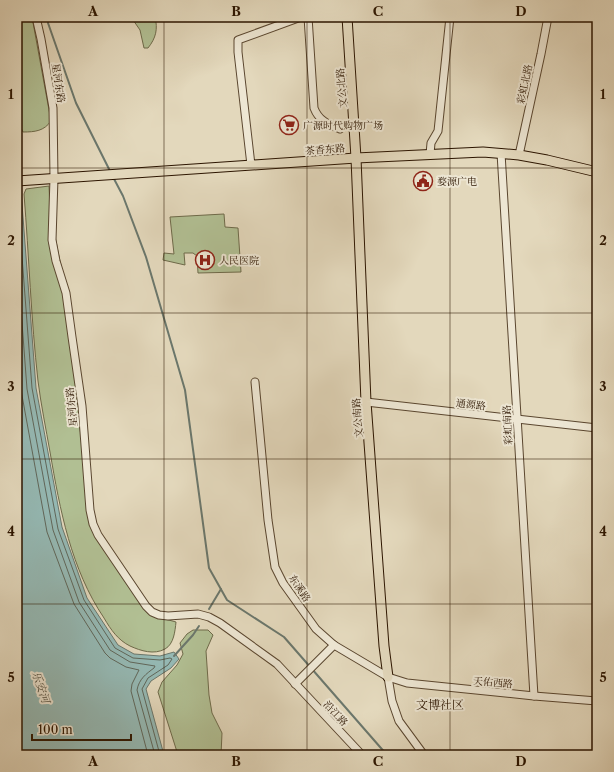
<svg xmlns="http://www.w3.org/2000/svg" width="614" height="772" font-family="'Libre Caslon Text','Noto Serif SC',serif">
  <rect width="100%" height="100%" fill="#e3d8bc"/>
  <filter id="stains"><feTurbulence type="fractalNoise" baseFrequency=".005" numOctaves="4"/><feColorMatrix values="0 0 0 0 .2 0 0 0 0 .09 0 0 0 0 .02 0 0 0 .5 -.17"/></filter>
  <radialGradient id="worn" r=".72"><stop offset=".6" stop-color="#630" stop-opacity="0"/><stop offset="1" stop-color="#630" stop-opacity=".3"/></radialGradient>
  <!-- green -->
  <g fill="#b1bf93" stroke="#6e6a4a">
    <path d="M17,17H32L51,121C44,131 35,132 23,132L18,122L17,108Z"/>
    <path d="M131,17H155C158,29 156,38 148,48H144L140,30Z"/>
    <path d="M49,186L50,208L58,252L70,306L76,386L87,499L91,525L145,607L165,619L176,622C175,631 174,644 165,649C154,655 141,651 130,646C118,640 111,630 104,618C71,569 60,510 50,452C46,429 41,405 38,381C31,319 29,256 24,194L26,189Z"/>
    <polygon points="224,214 225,227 238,228 241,272 198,273 197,256 193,253 184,253 185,265 163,260 164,253 174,254 170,217"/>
    <polygon points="193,630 208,630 213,635 206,651 209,695 212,713 222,733 221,755 178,755 158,692 162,682 177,665 183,654 180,643 187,634"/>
  </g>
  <!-- water -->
  <polygon fill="#95b9b4" stroke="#6b776c" points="17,138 36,388 62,527 87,598 118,645 134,654 160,656 174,652 179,659 171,668 151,681 146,689 164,755 17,755"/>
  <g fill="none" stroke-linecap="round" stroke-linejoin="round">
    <!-- shore -->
    <g stroke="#60675a" stroke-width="1">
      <polyline points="17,191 32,388 58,529 84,600 115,648 133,658 160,660 170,658 172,659 168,665 148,678 142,689 160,755"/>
      <path d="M17,256L27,389L53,530L79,602L110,650L130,662L155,666L154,668C146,674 139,679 137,690L155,755"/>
      <polyline points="17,335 21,390 47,532 74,604 105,653 110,658 126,667 139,670 132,684 131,691 148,755"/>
    </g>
    <!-- stream -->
    <g stroke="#6b776c" stroke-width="2">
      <polyline points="48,17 48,23 76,103 111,173"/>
      <polyline points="113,177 123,196 146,257 185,390 209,568 227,600 284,637 387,755"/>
      <polyline points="209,609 221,589"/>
      <polyline points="174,656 193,635 199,626"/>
    </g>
    <defs>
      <g id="minor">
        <polyline points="36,17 41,39 53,108 54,178 52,240 56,261 66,293 72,337 82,406 90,510 93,524 98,535 146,606 152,612 159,615 168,616 198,614 209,617 220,623 277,664 362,755"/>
        <path d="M308,17L314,108C319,121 328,124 340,129"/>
        <polyline points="501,153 534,696"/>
        <polyline points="430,154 431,143 438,131 450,17"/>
        <polyline points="519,155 541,54 548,17"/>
        <polyline points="251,165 238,52 238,40 301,17"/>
        <polyline points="597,205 597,218"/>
        <polyline points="255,382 268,520 275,567 283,583 316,629 334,645 388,677 407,683 534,696 597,701"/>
        <polyline points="366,402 597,428"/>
        <polyline points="388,677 392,701 399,721 424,755"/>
        <polyline points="295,684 334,645"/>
      </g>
      <g id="major">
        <polyline points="347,17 356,158 366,402 384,646 388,677"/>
        <polyline points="17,181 356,158 483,152 519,155 547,160 597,172"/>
      </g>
    </defs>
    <!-- minor casing -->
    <use href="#minor" stroke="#5a462f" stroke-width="9"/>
    <!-- major casing -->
    <use href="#major" stroke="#2c1500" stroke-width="11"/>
    <!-- minor -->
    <use href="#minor" stroke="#ede6d3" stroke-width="7"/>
    <!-- major -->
    <use href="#major" stroke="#e3d8bc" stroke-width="9"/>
  </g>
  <!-- grid -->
  <path fill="none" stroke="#2c1500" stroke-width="1" stroke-opacity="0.55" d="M164,17V755M307,17V755M450,17V755M17,168H597M17,313H597M17,459H597M17,604H597"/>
  <!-- icons -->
  <defs>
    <symbol id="supermarket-ring" viewBox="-11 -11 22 22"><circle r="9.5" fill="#ede6d3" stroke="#8f2418" stroke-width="1.5"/><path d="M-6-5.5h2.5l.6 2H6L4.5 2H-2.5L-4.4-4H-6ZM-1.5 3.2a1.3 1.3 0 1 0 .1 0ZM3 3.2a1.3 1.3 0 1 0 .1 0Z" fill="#8f2418"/></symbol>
    <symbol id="civic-ring" viewBox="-11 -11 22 22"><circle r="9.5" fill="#ede6d3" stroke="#8f2418" stroke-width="1.5"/><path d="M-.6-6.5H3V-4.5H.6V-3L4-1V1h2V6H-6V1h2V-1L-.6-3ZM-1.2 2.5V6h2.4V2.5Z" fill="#8f2418"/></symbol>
    <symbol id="hospital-ring" viewBox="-11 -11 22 22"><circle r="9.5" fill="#ede6d3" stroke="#8f2418" stroke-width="1.5"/><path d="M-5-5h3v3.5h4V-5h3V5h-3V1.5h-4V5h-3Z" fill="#8f2418"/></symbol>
  </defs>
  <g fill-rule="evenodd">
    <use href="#supermarket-ring" x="278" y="114" width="22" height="22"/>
    <use href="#civic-ring" x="412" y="170" width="22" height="22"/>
    <use href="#hospital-ring" x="194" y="249" width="22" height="22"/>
  </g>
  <g text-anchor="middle" stroke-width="4" stroke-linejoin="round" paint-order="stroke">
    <!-- street labels -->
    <g font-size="10" fill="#2c1500" stroke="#ede6d3">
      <text transform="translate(59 83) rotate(81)" y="4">星河东路</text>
      <text transform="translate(524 84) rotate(-78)" y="4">彩虹北路</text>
      <text transform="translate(341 88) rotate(-94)" y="4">文公北路</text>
      <text transform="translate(325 149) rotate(-4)" y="4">茶香东路</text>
      <text transform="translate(471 404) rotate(7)" y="4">通源路</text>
      <text transform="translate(71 407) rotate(-96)" y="4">星河东路</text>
      <text transform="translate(357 418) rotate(-94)" y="4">文公南路</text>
      <text transform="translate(507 425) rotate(-93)" y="4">彩虹南路</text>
      <text transform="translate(300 588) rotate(56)" y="4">东溪路</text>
      <text transform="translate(493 682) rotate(5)" y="4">天佑西路</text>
      <text transform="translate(336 713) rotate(47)" y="4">沿江路</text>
    </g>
    <!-- poi labels -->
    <g font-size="10" fill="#2c1500" stroke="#ede6d3" text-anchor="start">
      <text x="303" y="129">广源时代购物广场</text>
      <text x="437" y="185">婺源广电</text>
      <text x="219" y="264">人民医院</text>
    </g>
    <!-- water labels -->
    <g font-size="11" font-style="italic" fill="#514e3f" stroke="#ede6d3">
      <text transform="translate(41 687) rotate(71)" y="4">乐安河</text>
    </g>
    <!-- quarter labels -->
    <g font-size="12" fill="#2c1500" stroke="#ede6d3">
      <text x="440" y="709">文博社区</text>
    </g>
  </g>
  <!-- margin -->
  <rect width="614" height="772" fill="none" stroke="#e3d8bc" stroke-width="44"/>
  <!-- scale -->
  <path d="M32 734v6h99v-6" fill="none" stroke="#2c1500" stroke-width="2"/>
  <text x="38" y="734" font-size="12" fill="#2c1500" stroke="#ede6d3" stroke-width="3" paint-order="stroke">100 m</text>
  <rect x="22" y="22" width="570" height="728" fill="none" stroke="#2c1500" stroke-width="1.5"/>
  <g font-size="13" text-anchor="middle" font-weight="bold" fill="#2c1500">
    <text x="93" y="16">A</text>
    <text x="236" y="16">B</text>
    <text x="378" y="16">C</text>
    <text x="521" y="16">D</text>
    <text x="11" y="99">1</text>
    <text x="603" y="99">1</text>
    <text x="11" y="245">2</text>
    <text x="603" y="245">2</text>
    <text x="11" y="391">3</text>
    <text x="603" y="391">3</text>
    <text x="11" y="536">4</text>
    <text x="603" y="536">4</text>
    <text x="11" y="682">5</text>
    <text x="603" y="682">5</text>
    <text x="93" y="766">A</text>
    <text x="236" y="766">B</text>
    <text x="378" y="766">C</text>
    <text x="521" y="766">D</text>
  </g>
  <rect width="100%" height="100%" filter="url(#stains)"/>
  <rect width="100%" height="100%" fill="url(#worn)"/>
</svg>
